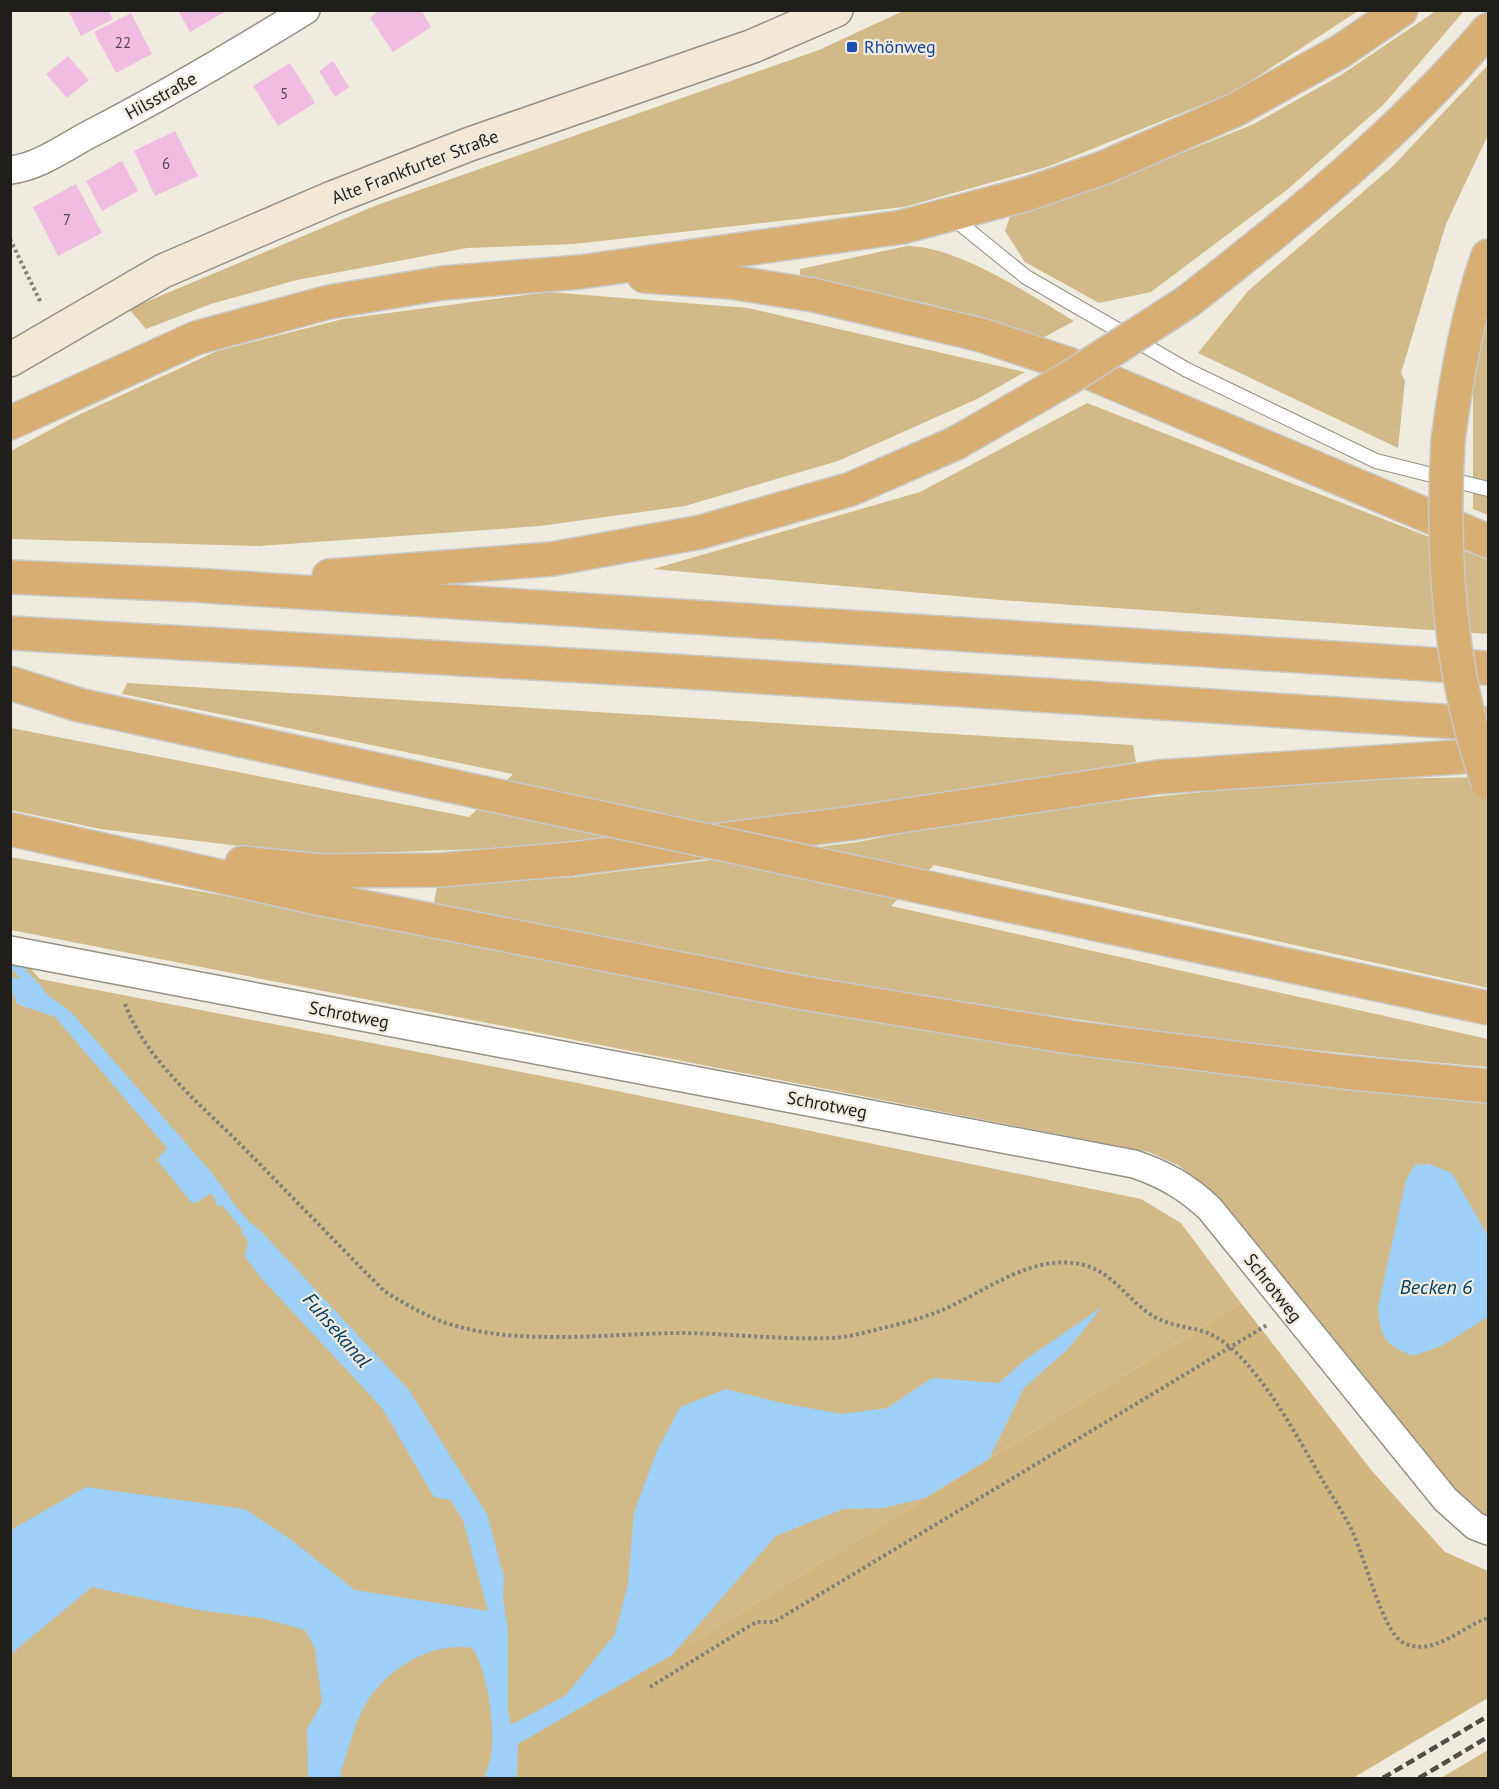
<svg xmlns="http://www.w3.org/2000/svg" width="1499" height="1789" font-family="'PT Sans',sans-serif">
  <rect width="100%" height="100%" fill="#f0ebdf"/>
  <!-- green -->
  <g fill="#d1ba88">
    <polygon points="903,11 1358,11 1234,92 1047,167 904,207 574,244 467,248 297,280 211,304 146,329 129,309 377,205 819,50"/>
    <polygon points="1436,11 1464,11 1384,104 1288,189 1151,292 1099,303 1025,262 1005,231 1010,216 1069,198 1254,124 1341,75"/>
    <polygon points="1488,65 1488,135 1446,224 1401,373 1405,381 1398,448 1198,353 1248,291 1393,166"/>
    <path d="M907,246C958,246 1030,295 1074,321L1039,340L930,304L800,278V269Z"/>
    <polygon points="549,292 748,308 1025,372 977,399 838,461 685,506 540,526 259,546 11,539 11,451 72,418 217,351 343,319"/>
    <polygon points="1488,297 1488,515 1473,509 1473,350"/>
    <polygon points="1087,403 1488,560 1488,634 1000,600 653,569 920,492"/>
    <polygon points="127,683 1133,745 1136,762 848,808 561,846 313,855 100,829 11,810 11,728 469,817 513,774 122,694"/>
    <path d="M1488,777V988L934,865L891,906L1488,1039V1067C1134,1038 782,975 434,903L437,886L574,877L858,842L1005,813L1153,797L1321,780Z"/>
    <polygon points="10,857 303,910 791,1008 1067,1054 1337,1086 1488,1098 1488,1519 1455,1490 1222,1202 1178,1165 1149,1152 11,930"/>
    <polygon points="10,945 40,979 573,1082 1141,1199 1181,1223 1241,1303 672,1655 494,1778 11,1778"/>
    <polygon points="1488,1750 1488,1778 1441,1778"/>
  </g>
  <!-- forest -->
  <polygon fill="#d1b77f" points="1241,1303 1372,1471 1445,1552 1488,1571 1488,1698 1353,1778 494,1778 494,1757 701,1637"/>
  <!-- water -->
  <g fill="#9dcff9">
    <polygon points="11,977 37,982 48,995 71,1012 212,1173 230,1197 229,1202 218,1207 213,1195 209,1194 196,1203 191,1202 157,1160 167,1148 55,1017 17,1004 11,988"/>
    <path d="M1429,1164L1452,1173L1488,1236V1317L1441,1346L1413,1356C1384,1344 1381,1339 1378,1307L1406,1180L1415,1165Z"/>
    <path d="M244,1223H251L260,1230L409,1390L487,1514L504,1577L503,1599L508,1628V1710L511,1725L566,1695L615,1634L628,1584L634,1512L657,1451L680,1407L726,1389L786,1404L843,1414L887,1408L932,1378L999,1383L1026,1359L1102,1307L1068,1349L1024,1388L989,1459L925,1498L883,1508L843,1509L776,1536L672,1655L518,1744L517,1778H485C485,1772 489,1767 490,1761C497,1736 488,1669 472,1648C431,1641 386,1669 365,1705C354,1724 349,1750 341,1770V1778H308L307,1729L322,1703L315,1648L305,1630L262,1618L198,1610L92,1587L11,1654V1530L86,1487L245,1509L290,1539L355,1590L488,1611L463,1520L450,1500L434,1497L382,1408L262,1279L245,1257L248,1241L241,1232Z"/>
  </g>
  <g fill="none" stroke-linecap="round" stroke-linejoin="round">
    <!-- stream -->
    <g stroke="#9dcff9" stroke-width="10">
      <polyline points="10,960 39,991"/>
      <polyline points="218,1193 253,1234"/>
    </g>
  </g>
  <!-- building -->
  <g fill="#f1bce2">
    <polygon points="68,10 108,10 113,19 81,36"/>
    <polygon points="178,10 228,10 190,32"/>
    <polygon points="380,10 421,10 431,27 393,52 370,18"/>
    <polygon points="131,13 152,54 116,73 94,32"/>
    <polygon points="68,56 89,80 67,98 46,74"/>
    <polygon points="333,61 349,87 335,97 319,71"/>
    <polygon points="290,63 315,103 278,126 253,86"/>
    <polygon points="175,131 198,176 155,196 134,151"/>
    <polygon points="122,161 138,191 102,211 86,181"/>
    <polygon points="76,184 102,233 58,256 33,207"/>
  </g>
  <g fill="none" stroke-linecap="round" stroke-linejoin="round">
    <defs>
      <polyline id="lane" points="952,217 1026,277 1187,370 1376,461 1488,489"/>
      <g id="street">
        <path d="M10,170C39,167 65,147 90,134C164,96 235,54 306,10"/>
        <path d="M10,950L1134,1164C1164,1174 1187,1187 1210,1209L1445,1499L1475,1526L1488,1531"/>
      </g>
      <polyline id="secondary" points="10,360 163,271 332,198 470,144 753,46 836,10"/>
      <g id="highway">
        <polyline points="644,276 730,282 813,295 981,335 1071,365 1488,541"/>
        <path d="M1187,302C1295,218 1399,134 1488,30"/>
        <polyline points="10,423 196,338 329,302 443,283 580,272 902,227 1027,194 1103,168 1235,110 1341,51 1401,10"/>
        <path d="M1448,441C1456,378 1467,315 1488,256"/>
        <polyline points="329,576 552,559 701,532 851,489 956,443"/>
        <polyline points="10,577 192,585 1488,668"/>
        <polyline points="10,633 672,671 1488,724"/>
        <polyline points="10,683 79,705 484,793"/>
        <polyline points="10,829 312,897 798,992 1076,1038 1343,1072 1488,1086"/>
        <polyline points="242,863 321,871 440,870 571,859 854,823 1158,777 1488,755"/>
        <polyline points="937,890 1488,1008"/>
      </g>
    </defs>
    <!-- lane casing -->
    <use href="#lane" stroke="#959086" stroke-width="16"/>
    <!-- street casing -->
    <use href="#street" stroke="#959086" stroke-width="30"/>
    <!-- secondary casing -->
    <use href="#secondary" stroke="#959086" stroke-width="36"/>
    <!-- highway casing -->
    <use href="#highway" stroke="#c9c9c8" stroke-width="36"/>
    <!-- path -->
    <g stroke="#848179" stroke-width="4" stroke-dasharray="3 3" stroke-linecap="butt">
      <polyline points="10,239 41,303"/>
      <path d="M125,1004C146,1060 199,1103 240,1144C288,1193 336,1242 384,1291C407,1305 430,1319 456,1326C524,1345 606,1334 676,1333C727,1333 779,1340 830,1338C847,1338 866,1332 883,1328C901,1324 922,1318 940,1311C986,1292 1038,1248 1090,1267C1116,1277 1130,1302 1153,1316C1172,1328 1197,1326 1216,1337C1258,1362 1298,1438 1323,1481C1333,1498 1345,1515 1353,1533C1364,1556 1383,1631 1402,1642C1432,1659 1462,1626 1488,1618"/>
      <polyline points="650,1687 756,1622 774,1622 1267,1325"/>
    </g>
    <!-- lane -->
    <use href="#lane" stroke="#fff" stroke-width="14"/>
    <!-- street -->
    <use href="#street" stroke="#fff" stroke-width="27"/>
    <!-- secondary -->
    <use href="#secondary" stroke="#f3e7d5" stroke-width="33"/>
    <!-- highway -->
    <use href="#highway" stroke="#d8ae73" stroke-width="33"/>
    <!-- rail -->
    <g stroke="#514e48" stroke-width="4.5" stroke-dasharray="9 4.5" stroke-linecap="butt">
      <polyline points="1383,1778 1488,1716"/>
      <polyline points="1419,1778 1488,1737"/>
    </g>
    <defs>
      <g id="highway-bridge">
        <path d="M1448,441C1441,557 1449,673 1488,783"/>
        <polyline points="956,443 1069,378 1187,302"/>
        <polyline points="484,793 937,890"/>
      </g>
    </defs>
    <!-- highway-bridge casing -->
    <use href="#highway-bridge" stroke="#c9c9c8" stroke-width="36" stroke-linecap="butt"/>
    <!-- highway-bridge -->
    <use href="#highway-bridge" stroke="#d8ae73" stroke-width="33"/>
  </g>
  <!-- markers -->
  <rect fill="#1a4fb4" stroke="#f0ebdf" stroke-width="2" x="846" y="41" width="12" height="12" rx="3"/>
  <g text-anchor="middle" stroke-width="4.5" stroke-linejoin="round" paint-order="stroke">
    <!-- number labels -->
    <g font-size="15" fill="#54464c">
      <text x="123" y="48">22</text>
      <text x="284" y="99">5</text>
      <text x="166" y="169">6</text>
      <text x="67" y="225">7</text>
    </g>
    <!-- transit labels -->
    <g font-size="18" fill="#164399" stroke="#f0ebdf" text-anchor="start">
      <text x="864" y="53">Rhönweg</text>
    </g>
    <!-- street labels -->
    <g font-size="18" fill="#201e1a" stroke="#f0ebdf">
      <text transform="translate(161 96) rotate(-29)" y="6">Hilsstraße</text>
      <text transform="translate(415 167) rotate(-21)" y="6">Alte Frankfurter Straße</text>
      <text transform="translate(349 1015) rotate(11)" y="6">Schrotweg</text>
      <text transform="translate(827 1105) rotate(11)" y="6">Schrotweg</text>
      <text transform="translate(1273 1288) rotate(52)" y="6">Schrotweg</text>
    </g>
    <!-- water labels -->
    <g font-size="20" font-style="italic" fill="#013e65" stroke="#f0ebdf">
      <text x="1436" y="1294">Becken 6</text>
      <text transform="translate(337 1330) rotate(49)" y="7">Fuhsekanal</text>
    </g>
  </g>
  <!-- border -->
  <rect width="1499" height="1789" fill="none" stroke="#201e1a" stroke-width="24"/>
</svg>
